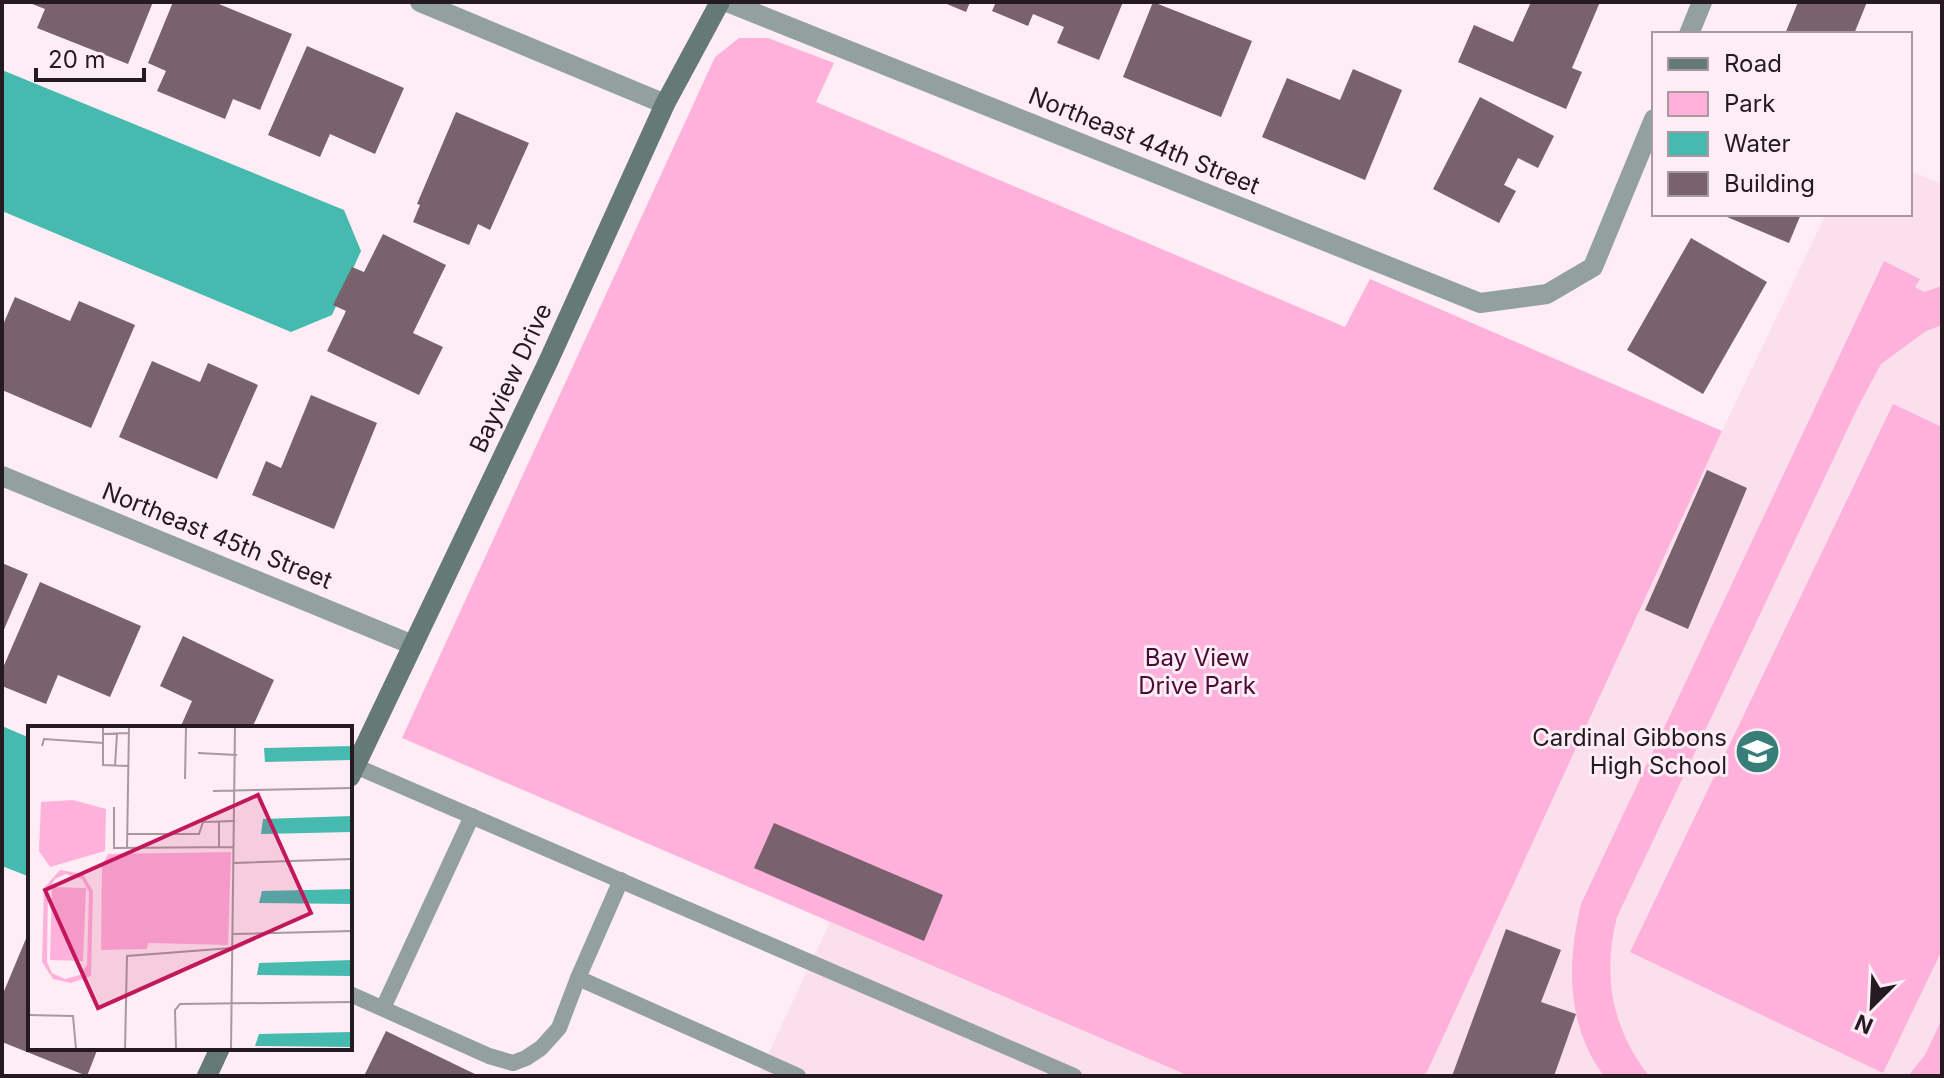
<svg xmlns="http://www.w3.org/2000/svg" width="1944" height="1078" font-family="Inter,sans-serif">
  <rect width="100%" height="100%" fill="#feedf5"/>
  <!-- built -->
  <g fill="#fbdfed">
    <polygon points="1910,171 1942,184 1942,1076 1422,1076 1427,1072 1722,431 1826,214 1910,214"/>
    <polygon points="830,922 1189,1076 758,1076"/>
  </g>
  <!-- green -->
  <g fill="#feb1db">
    <polygon points="739,38 768,38 834,63 816,102 1345,327 1370,279 1722,431 1427,1072 1422,1076 1189,1076 402,738 715,57"/>
    <path d="M1884,261L1920,279L1915,287L1924,292L1942,286V325L1926,331L1881,364L1858,407L1617,917C1602,975 1612,1029 1649,1076H1604C1566,1026 1567,962 1581,904Z"/>
    <polygon points="1893,404 1942,427 1942,950 1883,1073 1630,952"/>
    <polygon points="1942,1019 1942,1076 1908,1076 1925,1055"/>
  </g>
  <!-- water -->
  <g fill="#47bab0">
    <polygon points="2,70 344,210 361,251 332,315 291,332 2,211"/>
    <polygon points="2,726 30,738 30,877 2,866"/>
  </g>
  <!-- building -->
  <g fill="#79616d">
    <polygon points="27,2 153,2 128,64 37,28 45,9"/>
    <polygon points="173,2 214,2 292,34 260,110 233,99 225,119 157,91 166,71 148,63"/>
    <polygon points="942,2 970,2 966,12"/>
    <polygon points="996,2 1123,2 1099,60 1057,43 1064,27 1033,14 1028,26 992,11"/>
    <polygon points="1153,2 1252,41 1221,117 1123,77"/>
    <polygon points="1531,2 1600,2 1572,68 1582,72 1566,109 1458,62 1474,25 1513,42"/>
    <polygon points="1798,2 1867,2 1854,34 1785,34"/>
    <polygon points="307,46 404,88 375,154 330,134 320,157 268,135"/>
    <polygon points="1353,69 1402,90 1365,180 1262,137 1287,78 1340,100"/>
    <polygon points="1480,97 1554,136 1538,168 1518,158 1504,185 1516,191 1499,223 1433,189"/>
    <polygon points="456,112 529,143 490,230 478,224 469,245 413,222 420,205 417,204"/>
    <polygon points="1720,214 1801,214 1789,243"/>
    <polygon points="383,234 446,265 413,333 443,347 419,395 327,351 346,311 333,305 352,267 364,272"/>
    <polygon points="1691,238 1767,282 1703,394 1627,350"/>
    <polygon points="15,297 70,321 79,301 135,325 91,428 2,390 2,327"/>
    <polygon points="152,361 200,382 208,363 258,385 217,479 119,437"/>
    <polygon points="311,395 377,423 334,529 252,495 266,461 281,468"/>
    <polygon points="1707,470 1747,488 1688,629 1645,610"/>
    <polygon points="2,563 28,574 2,634"/>
    <polygon points="40,582 141,626 110,697 58,675 46,704 2,686 2,670"/>
    <polygon points="183,636 274,680 252,728 180,728 192,701 160,686"/>
    <polygon points="774,823 943,895 924,941 754,868"/>
    <polygon points="30,929 30,1048 98,1048 87,1076 2,1042 2,996"/>
    <polygon points="1506,929 1561,950 1541,1002 1576,1014 1554,1076 1452,1076"/>
    <polygon points="386,1031 479,1076 364,1076"/>
  </g>
  <g fill="none" stroke-linecap="round" stroke-linejoin="round">
    <!-- lane -->
    <g stroke="#92a09e" stroke-width="16">
      <polyline points="355,766 1074,1076"/>
      <polyline points="578,978 621,880"/>
      <polyline points="350,994 489,1056 513,1063 526,1058 541,1048 559,1028 578,978 798,1076"/>
      <polyline points="383,1008 472,816"/>
    </g>
    <!-- street -->
    <g stroke="#92a09e" stroke-width="20">
      <polyline points="420,2 665,104"/>
      <polyline points="727,2 1480,303 1547,294 1593,267 1654,119"/>
      <polyline points="1689,34 1702,2"/>
      <polyline points="2,476 413,645"/>
    </g>
    <!-- secondary -->
    <g stroke="#657976" stroke-width="20">
      <polyline points="350,777 548,362 665,104 720,2"/>
      <polyline points="207,1076 220,1048"/>
    </g>
  </g>
  <!-- icons -->
  <defs>
    <symbol id="school-disc" viewBox="-11 -11 22 22"><circle r="9.5" fill="#367e77" stroke="#feedf5"/><path d="M0-5L7-2L0 1L-7-2ZM-4 1L0 2.5L4 1V4Q0 6-4 4Z" fill="#fff"/></symbol>
  </defs>
  <g fill-rule="evenodd">
    <use href="#school-disc" x="1732" y="726" width="51" height="51"/>
  </g>
  <g text-anchor="middle" stroke-width="6" stroke-linejoin="round" paint-order="stroke">
    <!-- street labels -->
    <g font-size="24" fill="#241a1f" stroke="#feedf5">
      <text transform="translate(1144 141) rotate(22)" y="8">Northeast 44th Street</text>
      <text transform="translate(511 378) rotate(-65)" y="8">Bayview Drive</text>
      <text transform="translate(217 536) rotate(22)" y="8">Northeast 45th Street</text>
    </g>
    <!-- park labels -->
    <g font-size="24" fill="#4c0a36" stroke="#feedf5">
      <text x="1197" y="666">Bay View<tspan x="1197" dy="28">Drive Park</tspan></text>
    </g>
    <!-- poi labels -->
    <g font-size="24" fill="#241a1f" stroke="#feedf5" text-anchor="end">
      <text x="1727" y="746">Cardinal Gibbons<tspan x="1727" dy="28">High School</tspan></text>
    </g>
  </g>
  <!-- overview -->
  <g transform="translate(28 726)">
    <rect width="324" height="324" fill="#feedf5"/>
    <path d="M45,74L78,83L77,125L22,141L11,125L13,76ZM203,126L200,219L120,217L119,223L73,224L74,139L80,128ZM32,144L55,148L65,165L63,250L43,257L25,253L14,236L16,162ZM38,148L54,153L61,166L59,239L52,249L37,253L24,247L19,236L20,165L27,153ZM24,161L58,162L55,235L22,234Z" fill="#feb1db" fill-rule="evenodd"/>
    <path d="M324,20V34L237,36L236,22ZM324,90V106L233,108L235,93ZM324,163V178L231,177L234,165ZM324,234V250L229,249L231,237ZM324,306V321L227,320L231,308Z" fill="#47bab0"/>
    <path fill="none" stroke="#a7999f" stroke-width="2" d="M75,1V39L101,40M75,8L101,7M14,20L16,13L75,17M170,27L209,29M87,40L89,8M157,53L158,1M185,65L324,62M86,81V122L206,121M99,108H171L175,96L207,95M191,121V95M99,122L101,1M206,137L324,133M205,208L324,205M0,289L45,290L48,323M97,323L99,230L204,222M148,323L147,284L152,278L324,276M203,323L207,1"/>
    <path fill="#c2185b" fill-opacity="0.15" stroke="#c2185b" stroke-width="4" d="M230,69L283,187L70,282L17,164Z"/>
    <rect width="324" height="324" fill="none" stroke="#241a1f" stroke-width="4"/>
  </g>
  <!-- border -->
  <rect width="1944" height="1078" fill="none" stroke="#241a1f" stroke-width="8"/>
  <!-- legend -->
  <rect x="1652" y="32" width="260" height="184" fill="#feedf5" stroke="#a7999f" stroke-width="2"/>
  <rect x="1668" y="58" width="40" height="12" fill="#657976" stroke="#a7999f" stroke-width="2"/>
  <text x="1724" y="72" font-size="24" fill="#241a1f">Road</text>
  <rect x="1668" y="92" width="40" height="24" fill="#feb1db" stroke="#a7999f" stroke-width="2"/>
  <text x="1724" y="112" font-size="24" fill="#241a1f">Park</text>
  <rect x="1668" y="132" width="40" height="24" fill="#47bab0" stroke="#a7999f" stroke-width="2"/>
  <text x="1724" y="152" font-size="24" fill="#241a1f">Water</text>
  <rect x="1668" y="172" width="40" height="24" fill="#79616d" stroke="#a7999f" stroke-width="2"/>
  <text x="1724" y="192" font-size="24" fill="#241a1f">Building</text>
  <!-- north arrow -->
  <g transform="translate(1872 1006) rotate(204)" stroke="#feedf5" stroke-width="6" paint-order="stroke">
  <path d="M0-6L14 30L0 20L-14 30Z" fill="#241a1f"/>
  <text y="-12" font-size="22" font-weight="bold" text-anchor="middle" fill="#241a1f">N</text>
  </g>
  <!-- scale -->
  <path d="M36 68v12h108v-12" fill="none" stroke="#241a1f" stroke-width="4"/>
  <text x="48" y="68" font-size="24" fill="#241a1f" stroke="#feedf5" stroke-width="6" paint-order="stroke">20 m</text>
</svg>
